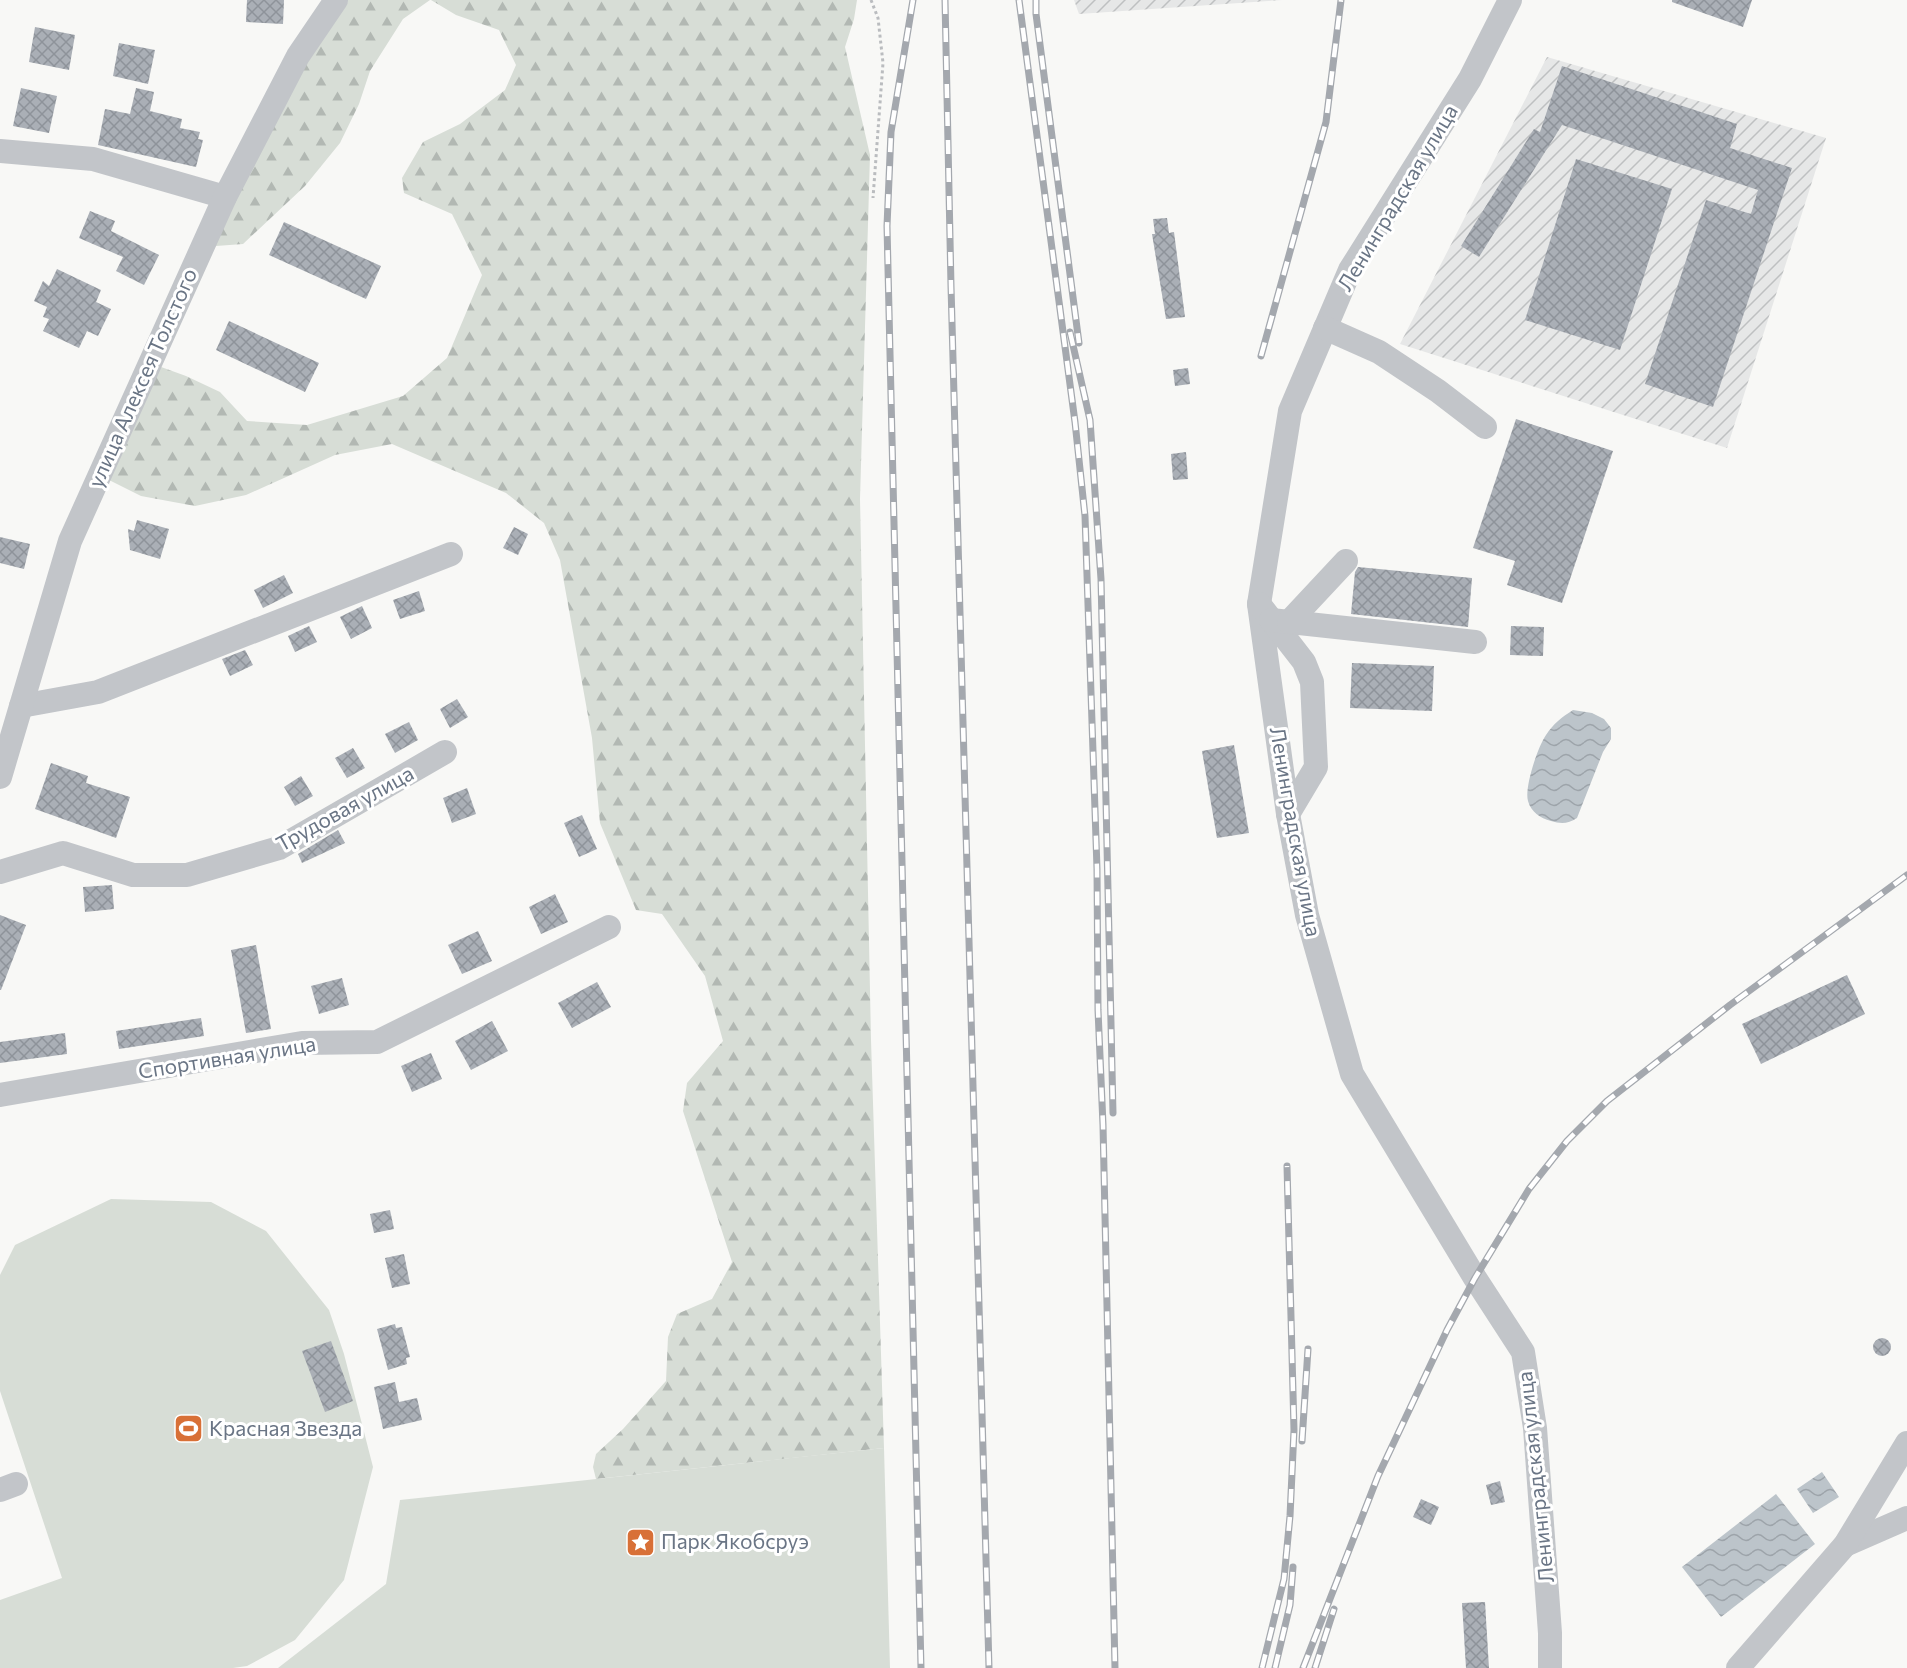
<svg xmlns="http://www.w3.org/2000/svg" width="1907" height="1668" font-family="Commissioner,sans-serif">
  <defs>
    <pattern id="industrial-furrows" width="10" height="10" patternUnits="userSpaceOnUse" patternTransform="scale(1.5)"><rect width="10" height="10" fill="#e6e7e7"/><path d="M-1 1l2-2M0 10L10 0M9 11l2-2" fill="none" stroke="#bec0c1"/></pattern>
    <pattern id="forest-firs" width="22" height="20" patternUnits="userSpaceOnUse" patternTransform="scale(1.5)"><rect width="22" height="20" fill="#d7ddd6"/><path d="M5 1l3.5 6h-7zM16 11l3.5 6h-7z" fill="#b2b8b3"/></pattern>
    <pattern id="water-waves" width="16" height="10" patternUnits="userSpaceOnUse" patternTransform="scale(1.5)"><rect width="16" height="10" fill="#bcc4ca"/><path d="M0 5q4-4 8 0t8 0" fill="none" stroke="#9da4aa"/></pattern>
    <pattern id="building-cross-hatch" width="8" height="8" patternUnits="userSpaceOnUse" patternTransform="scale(1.5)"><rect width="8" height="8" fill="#aaafb6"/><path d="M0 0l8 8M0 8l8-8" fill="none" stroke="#8e939a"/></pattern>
  </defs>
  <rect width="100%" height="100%" fill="#f8f8f6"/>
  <!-- industrial -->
  <g fill="url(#industrial-furrows)">
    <polygon points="1074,0 1282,0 1079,14"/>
    <polygon points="1547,57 1826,138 1727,448 1400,344"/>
  </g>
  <!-- forest -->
  <g fill="url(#forest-firs)">
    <polygon points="337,0 430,0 403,19 370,71 359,104 340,143 305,186 243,244 216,246 205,241"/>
    <polygon points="431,0 857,0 854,19 845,47 870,155 860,499 871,1040 884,1448 596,1479 593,1467 596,1454 623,1429 666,1381 668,1337 677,1314 712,1299 732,1262 683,1111 687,1083 723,1041 705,976 662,914 636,910 600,823 592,738 560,560 544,523 506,493 392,444 335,455 246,495 195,506 141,496 99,475 150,363 186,376 220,392 247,421 307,425 403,396 447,358 482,275 452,214 404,193 402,178 423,142 460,124 505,90 516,65 499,30 456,15"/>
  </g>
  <!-- park -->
  <g fill="#d7ddd6">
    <polygon points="111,1199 211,1202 266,1231 329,1310 344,1354 373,1467 344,1580 295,1640 247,1666 233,1668 0,1668 0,1600 62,1578 0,1391 0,1275 15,1245"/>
    <polygon points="884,1448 890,1668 278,1668 386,1584 400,1500"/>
  </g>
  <!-- water -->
  <g fill="url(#water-waves)">
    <path d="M1573,710L1592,713L1604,719L1611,728V739L1603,752L1577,818C1568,824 1561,824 1551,821C1540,818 1531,812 1528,801C1524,788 1538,746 1546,735C1553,724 1562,717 1573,710Z"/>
    <polygon points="1822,1472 1839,1497 1813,1513 1797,1489"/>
    <polygon points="1776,1494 1815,1544 1721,1617 1682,1567"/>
  </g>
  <!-- building -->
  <g fill="url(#building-cross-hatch)">
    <polygon points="247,0 284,0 283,24 246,22"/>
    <polygon points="1672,0 1752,0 1743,27 1672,2"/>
    <polygon points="35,27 75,35 69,70 29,62"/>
    <polygon points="119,43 155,50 148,84 113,76"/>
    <polygon points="1562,66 1737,124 1730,148 1792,168 1713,407 1645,384 1706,200 1751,214 1758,190 1562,125 1479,257 1461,246 1534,129 1540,132"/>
    <polygon points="21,88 57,96 49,133 13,126"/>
    <polygon points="136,88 154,92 150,111 182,119 180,128 200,132 198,139 203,140 196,167 98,145 105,109 130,114"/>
    <polygon points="1576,159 1672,189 1620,350 1525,320"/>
    <polygon points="90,211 115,221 111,231 159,255 144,285 116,271 123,257 79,238"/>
    <polygon points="1167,218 1169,233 1174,232 1185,317 1166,319 1152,234 1155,234 1153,219"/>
    <polygon points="284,222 381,266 366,299 269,255"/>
    <polygon points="57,269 101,290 96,302 111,309 98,336 87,331 79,348 43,331 49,319 43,317 47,307 34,301 43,281 49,286"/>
    <polygon points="229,321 319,363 305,392 216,350"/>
    <polygon points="1188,368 1190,384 1175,386 1173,370"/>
    <polygon points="1516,419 1613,451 1562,603 1507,585 1515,561 1473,548"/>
    <polygon points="1186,452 1188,479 1173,480 1171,454"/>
    <polygon points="137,520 169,529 160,559 130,550 128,529 134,531"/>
    <polygon points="514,527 528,534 518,555 503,548"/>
    <polygon points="0,537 30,544 24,569 0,563"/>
    <polygon points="1358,567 1472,578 1468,627 1351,614 1355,572"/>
    <polygon points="284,575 293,593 263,608 254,590"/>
    <polygon points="419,591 425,611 400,619 393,600"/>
    <polygon points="362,606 372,628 351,639 340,617"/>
    <polygon points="309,626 317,642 295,652 288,636"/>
    <polygon points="1511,626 1544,627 1543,656 1510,655"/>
    <polygon points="245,650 253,665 230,676 222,659"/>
    <polygon points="1352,663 1434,666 1432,711 1350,708"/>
    <polygon points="457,699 468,717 450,728 440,709"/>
    <polygon points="409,722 418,740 395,753 385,734"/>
    <polygon points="1234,745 1249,833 1217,838 1202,751"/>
    <polygon points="353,748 365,768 347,778 335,758"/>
    <polygon points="51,763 88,776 86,783 130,797 116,838 35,809"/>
    <polygon points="301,776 313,796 295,806 284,787"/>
    <polygon points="467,788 476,814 452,823 443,798"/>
    <polygon points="582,815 597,849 579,857 564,823"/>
    <polygon points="338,830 345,843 302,863 298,854"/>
    <polygon points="112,885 114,909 85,912 83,887"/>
    <polygon points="555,894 568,922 541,934 529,907"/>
    <polygon points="0,915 26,925 1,990 0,990"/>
    <polygon points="478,931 492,961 462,974 448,945"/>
    <polygon points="256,945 271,1029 246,1033 231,950"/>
    <polygon points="1847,975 1865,1014 1761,1064 1742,1024"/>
    <polygon points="342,978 349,1005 319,1014 311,986"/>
    <polygon points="597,982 611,1007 572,1028 558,1003"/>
    <polygon points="201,1018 204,1036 119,1049 116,1031"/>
    <polygon points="492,1021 508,1051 471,1070 455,1041"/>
    <polygon points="65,1033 67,1054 0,1063 0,1042"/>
    <polygon points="431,1053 442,1079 412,1092 401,1066"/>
    <polygon points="390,1210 394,1229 374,1233 370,1214"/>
    <polygon points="404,1254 410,1284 392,1288 385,1258"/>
    <polygon points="395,1324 396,1328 402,1327 410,1357 406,1358 407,1364 388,1370 377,1329"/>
    <circle cx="1882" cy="1347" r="9"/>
    <polygon points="331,1341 353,1401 325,1412 302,1351"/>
    <polygon points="395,1382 399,1402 417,1398 422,1420 383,1429 374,1387"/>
    <polygon points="1500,1481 1505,1502 1491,1505 1486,1485"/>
    <polygon points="1421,1499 1439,1507 1431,1525 1413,1517"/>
    <polygon points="1485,1602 1489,1668 1466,1668 1462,1603"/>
  </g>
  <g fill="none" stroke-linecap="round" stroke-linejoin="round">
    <!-- path -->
    <polyline stroke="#babcbf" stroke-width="3" stroke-dasharray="3 3" stroke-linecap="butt" points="871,0 878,18 883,63 873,198"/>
    <!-- minor -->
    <g stroke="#c2c5c9" stroke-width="24">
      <polyline points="1510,0 1470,79 1350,270 1290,411 1259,604 1288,814 1307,915 1352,1074 1475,1278 1523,1352 1535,1428 1550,1633 1550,1668"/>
      <polyline points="0,151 93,159 225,197"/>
      <polyline points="1325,328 1379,352 1438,391 1485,427"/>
      <polyline points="1259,604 1304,662 1312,682 1316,767 1288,814"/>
      <polyline points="1271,620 1475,642"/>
      <polyline points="1289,622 1346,561"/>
      <polyline points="21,706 98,692 451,554"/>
      <polyline points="0,777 70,541 225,197 298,56 336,0"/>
      <polyline points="0,872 63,853 133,875 187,875 279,848 445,752"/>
      <polyline points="0,1095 302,1043 377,1042 609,927"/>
      <polyline points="0,1490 16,1484"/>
      <polyline points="1845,1545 1907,1518"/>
      <polyline points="1738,1668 1845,1545 1907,1443"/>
    </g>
    <defs>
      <g id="rail">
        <polyline points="913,0 891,132 887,226 921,1668"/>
        <polyline points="945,0 951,286 989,1668"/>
        <polyline points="1019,0 1075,422 1085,516 1097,869 1098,1010 1103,1125 1115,1668"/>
        <polyline points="1036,0 1036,14 1079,343"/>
        <polyline points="1070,332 1090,420 1101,579 1113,1113"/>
        <polyline points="1261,356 1326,122 1341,0"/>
        <polyline points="1302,1441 1308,1349"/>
        <polyline points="1262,1668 1284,1579 1290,1516 1294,1430 1287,1166"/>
        <polyline points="1275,1668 1290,1605 1293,1567"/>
        <polyline points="1303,1668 1378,1476 1447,1330 1475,1278 1529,1189 1567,1141 1607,1101 1730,1005 1907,875"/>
        <polyline points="1315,1668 1334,1609"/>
      </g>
    </defs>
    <!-- rail casing -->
    <use href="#rail" stroke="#a4a8ae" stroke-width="7"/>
    <!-- rail -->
    <use href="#rail" stroke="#fff" stroke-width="4.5" stroke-dasharray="14" stroke-linecap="butt"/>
  </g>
  <!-- icons -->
  <defs>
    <symbol id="stadium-square" viewBox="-11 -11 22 22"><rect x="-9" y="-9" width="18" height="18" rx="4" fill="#d87037" stroke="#fff"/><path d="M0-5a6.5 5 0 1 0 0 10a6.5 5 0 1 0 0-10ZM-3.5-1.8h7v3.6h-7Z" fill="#fff"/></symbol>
    <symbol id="sight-square" viewBox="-11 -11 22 22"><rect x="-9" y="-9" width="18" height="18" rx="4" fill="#d87037" stroke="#fff"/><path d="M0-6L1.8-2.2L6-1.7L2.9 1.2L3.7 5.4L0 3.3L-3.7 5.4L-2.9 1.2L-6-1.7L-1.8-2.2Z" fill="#fff"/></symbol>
  </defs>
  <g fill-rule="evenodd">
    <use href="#stadium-square" x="172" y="1412" width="33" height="33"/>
    <use href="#sight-square" x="624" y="1526" width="33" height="33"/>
  </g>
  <g text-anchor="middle" stroke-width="6" stroke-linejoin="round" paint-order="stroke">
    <!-- street labels -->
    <g font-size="21" fill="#6a7585" stroke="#fff">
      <text transform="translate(1398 198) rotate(-59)" y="7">Ленинградская улица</text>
      <text transform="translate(143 378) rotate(-66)" y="7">улица Алексея Толстого</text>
      <text transform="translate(345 809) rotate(-29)" y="7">Трудовая улица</text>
      <text transform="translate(1295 832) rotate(80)" y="7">Ленинградская улица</text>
      <text transform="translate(227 1058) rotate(-9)" y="7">Спортивная улица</text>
      <text transform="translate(1536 1477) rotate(-96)" y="7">Ленинградская улица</text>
    </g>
    <!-- poi labels -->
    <g font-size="21" fill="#6a7585" stroke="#fff" text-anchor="start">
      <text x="209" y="1436">Красная Звезда</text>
      <text x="661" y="1549">Парк Якобсруэ</text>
    </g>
  </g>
</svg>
